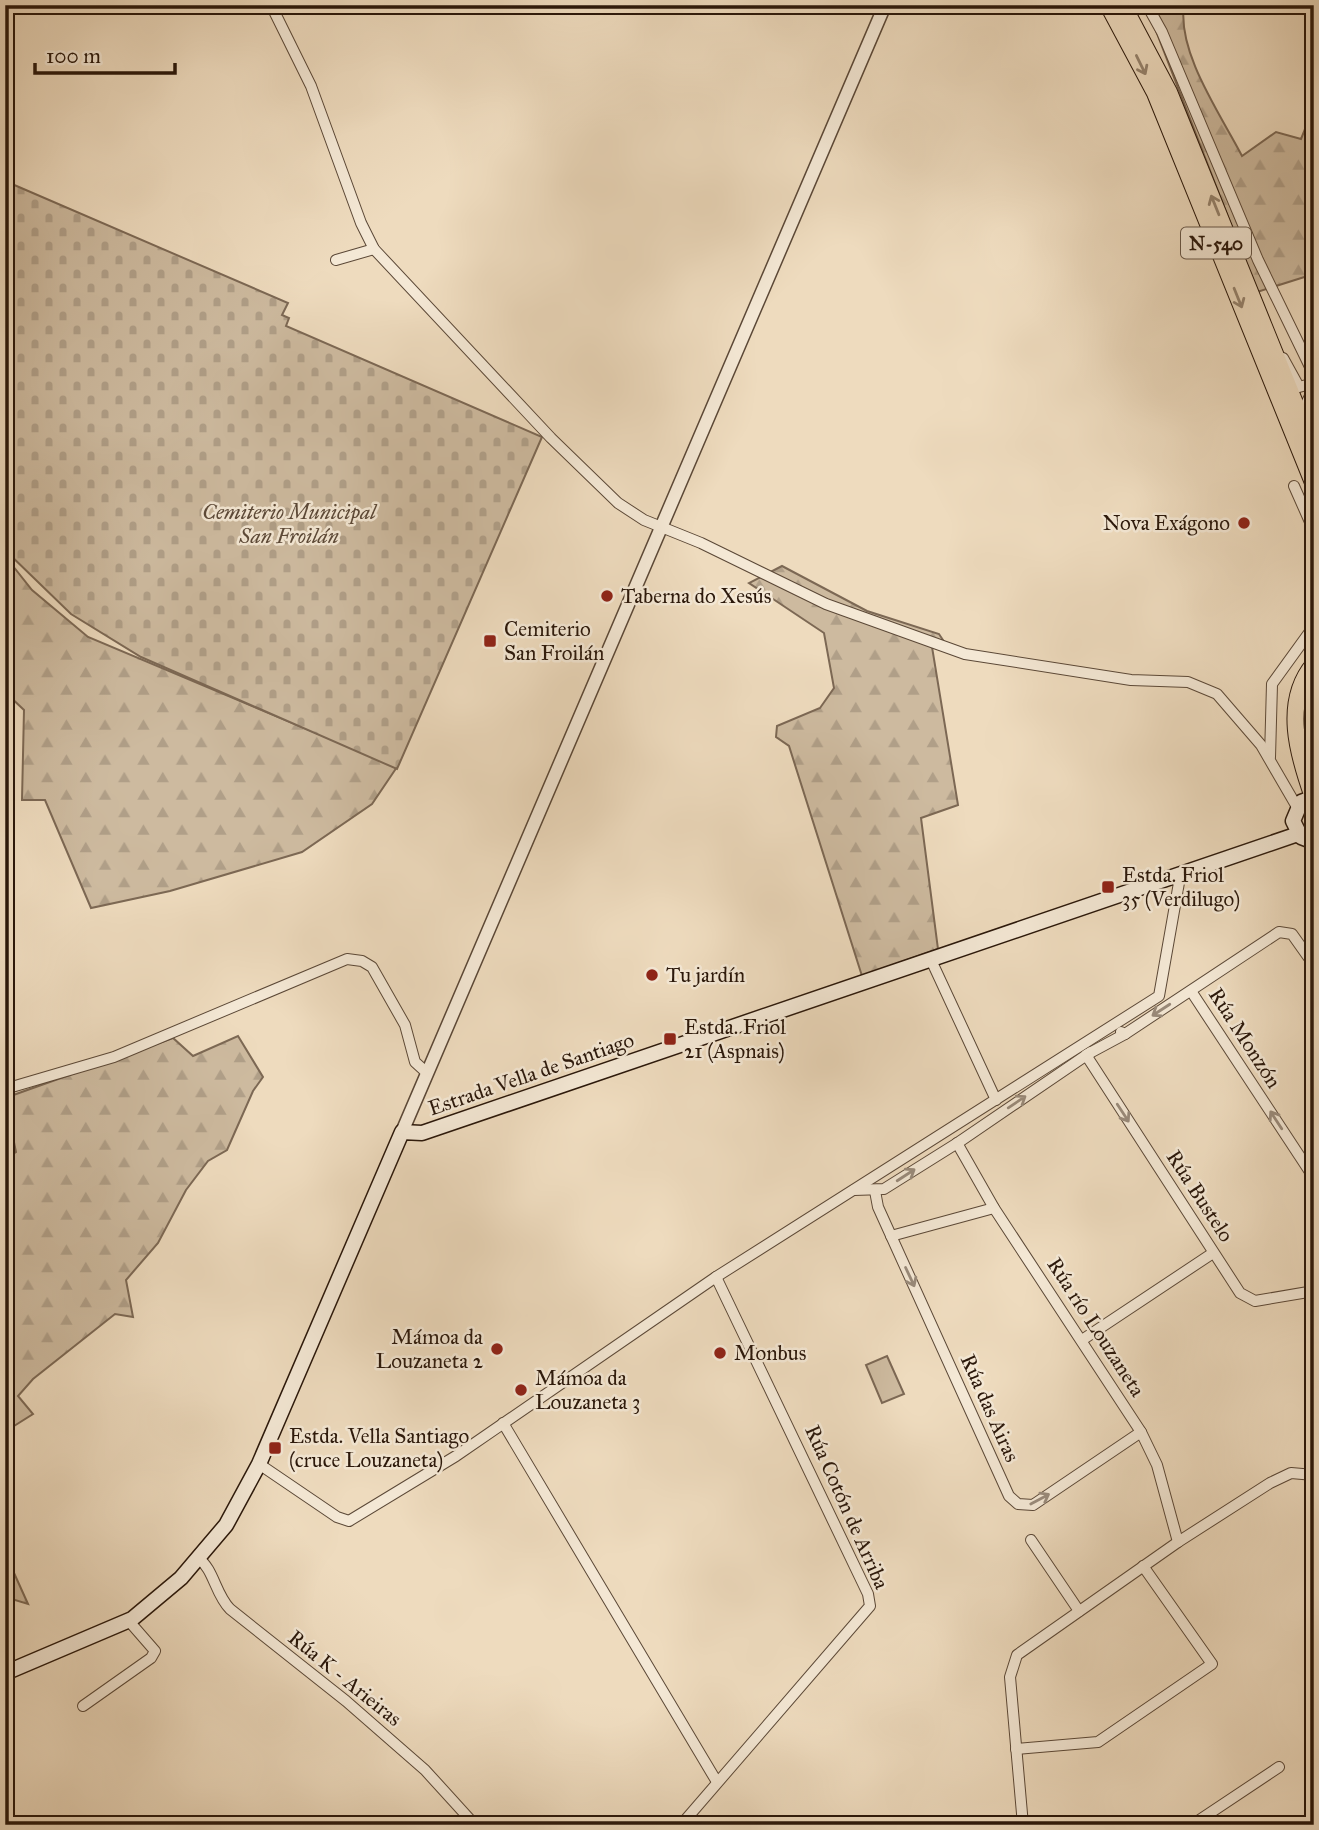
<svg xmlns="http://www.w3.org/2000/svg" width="1319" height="1830" font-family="'IM FELL Great Primer',serif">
  <defs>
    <pattern id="forest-firs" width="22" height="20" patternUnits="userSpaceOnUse" patternTransform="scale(1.75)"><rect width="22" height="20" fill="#cdba9f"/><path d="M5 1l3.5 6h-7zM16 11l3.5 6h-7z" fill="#b09f88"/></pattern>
    <pattern id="cemetery-stones" width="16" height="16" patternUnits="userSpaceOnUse" patternTransform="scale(1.75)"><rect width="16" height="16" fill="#cdba9f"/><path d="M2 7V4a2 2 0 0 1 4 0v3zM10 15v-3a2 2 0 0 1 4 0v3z" fill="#b09f88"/></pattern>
  </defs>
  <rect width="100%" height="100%" fill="#eedbbe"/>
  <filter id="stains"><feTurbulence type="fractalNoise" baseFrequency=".00286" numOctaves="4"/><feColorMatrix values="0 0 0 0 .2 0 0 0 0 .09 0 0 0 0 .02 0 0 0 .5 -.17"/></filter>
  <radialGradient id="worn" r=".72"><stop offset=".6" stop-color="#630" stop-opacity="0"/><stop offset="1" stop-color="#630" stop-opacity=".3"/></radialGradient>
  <!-- forest -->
  <g fill="url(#forest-firs)" stroke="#7c6854" stroke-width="2">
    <path d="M1146,5H1184C1177,53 1221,115 1242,156L1276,132L1301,139L1314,107V274L1257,292Z"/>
    <polygon points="5,556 32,590 88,637 397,767 372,804 302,852 170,891 91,908 45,800 22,800 24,710 5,692"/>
    <polygon points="782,566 867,611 939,634 947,646 932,647 958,805 921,818 938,949 862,976 789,746 776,737 777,726 820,708 834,688 824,633 749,583"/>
    <polygon points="238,1036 263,1077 253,1091 227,1150 208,1161 186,1190 158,1243 126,1280 133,1317 115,1314 33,1379 18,1396 33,1414 14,1426 5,1415 5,1159 16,1152 5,1098 173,1038 193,1056"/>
    <polygon points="5,1553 28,1604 5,1597"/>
  </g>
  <!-- cemetery -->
  <polygon fill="url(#cemetery-stones)" stroke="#7c6854" stroke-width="2" points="5,181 288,303 282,315 289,318 286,326 542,437 397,769 141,657 71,614 5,550"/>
  <!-- park -->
  <polygon fill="#cdba9f" stroke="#7c6854" stroke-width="2" points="887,1356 904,1394 882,1403 866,1365"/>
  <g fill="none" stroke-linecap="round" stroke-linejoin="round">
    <defs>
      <g id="minor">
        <polyline points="271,5 311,86 361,223 374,249 551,438 618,503 644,520 701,543 826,604 965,654 1131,680 1188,682 1217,694 1261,745 1297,807"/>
        <polyline points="1147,5 1162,32 1258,260 1314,375"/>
        <polyline points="336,260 374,249"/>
        <polyline points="1283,358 1299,387 1314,383"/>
        <polyline points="1306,420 1307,402 1314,388"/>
        <polyline points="1294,486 1314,531"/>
        <polyline points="1270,757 1272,684 1314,626"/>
        <polyline points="931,960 996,1100"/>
        <polyline points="1191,991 1314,1178"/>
        <polyline points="1121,1032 1125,1034 1279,932 1292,934 1314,965"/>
        <polyline points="1125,1034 1086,1055 1240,1293 1255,1301 1314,1291"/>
        <polyline points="5,1089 114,1057 347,959 362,961 372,967 405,1025 415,1062 426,1072"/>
        <polyline points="957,1143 994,1208 1141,1432 1157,1465 1178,1542"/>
        <polyline points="854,1190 884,1189 959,1142 1091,1052"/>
        <polyline points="875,1191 878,1207 1009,1496 1018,1504 1033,1505 1141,1432"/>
        <polyline points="891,1236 994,1208"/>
        <polyline points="1082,1340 1213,1253"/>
        <polyline points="503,1423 717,1782"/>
        <polyline points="259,1464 337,1517 349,1521 456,1456 716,1277 1159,996 1180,877"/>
        <polyline points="1031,1540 1079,1611"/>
        <path d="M198,1558C214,1569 215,1594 230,1609L346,1701L425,1770L475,1825"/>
        <polyline points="83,1706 151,1658 155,1651 128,1620"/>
        <polyline points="1016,1749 1098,1742 1212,1664 1143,1566"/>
        <polyline points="681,1825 870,1606 868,1594 716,1277"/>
        <polyline points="1023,1825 1010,1677 1017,1655 1178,1542 1270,1483 1291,1473 1314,1475"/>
        <polyline points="1192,1825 1279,1767"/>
      </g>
      <polyline id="tertiary" points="402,1132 885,5"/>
      <g id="secondary">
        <polyline points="1314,797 1301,802 1293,821 1301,837 1314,842"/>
        <polyline points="5,1673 132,1619 181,1578 226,1525 259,1464 402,1132 422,1133 1298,834"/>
      </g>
      <g id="trunk">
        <polyline points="1108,5 1155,93 1314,485"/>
        <polyline points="1123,5 1169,92 1314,450"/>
        <path d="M1313,797C1298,755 1282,702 1314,664"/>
      </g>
    </defs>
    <!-- minor casing -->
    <use href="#minor" stroke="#5b4837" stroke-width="12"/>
    <!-- tertiary casing -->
    <use href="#tertiary" stroke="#5b4837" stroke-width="15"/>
    <!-- secondary casing -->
    <use href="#secondary" stroke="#2a170a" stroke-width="17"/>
    <!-- trunk casing -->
    <use href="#trunk" stroke="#2a170a" stroke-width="18"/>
    <!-- minor -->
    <use href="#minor" stroke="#f4e8d5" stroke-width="10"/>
    <!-- tertiary -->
    <use href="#tertiary" stroke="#f4e8d5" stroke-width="12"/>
    <!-- secondary -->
    <use href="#secondary" stroke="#f4e8d5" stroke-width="14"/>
    <!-- trunk -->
    <use href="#trunk" stroke="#eedbbe" stroke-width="16"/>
  </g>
  <!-- one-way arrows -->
  <defs><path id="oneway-shaft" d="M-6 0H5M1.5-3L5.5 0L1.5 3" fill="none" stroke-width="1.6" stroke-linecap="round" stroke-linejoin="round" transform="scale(1.75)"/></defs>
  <g stroke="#96836d">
    <use href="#oneway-shaft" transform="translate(1141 65) rotate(64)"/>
    <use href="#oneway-shaft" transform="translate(1215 205) rotate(-112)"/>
    <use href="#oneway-shaft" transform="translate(1238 298) rotate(68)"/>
  </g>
  <g stroke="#998a7a">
    <use href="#oneway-shaft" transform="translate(1161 1010) rotate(147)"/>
    <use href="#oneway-shaft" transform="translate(1017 1102) rotate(-34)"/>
    <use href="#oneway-shaft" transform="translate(1123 1113) rotate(57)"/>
    <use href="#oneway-shaft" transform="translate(1276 1120) rotate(-123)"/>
    <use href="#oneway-shaft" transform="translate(906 1175) rotate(-33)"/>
    <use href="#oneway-shaft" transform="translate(910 1277) rotate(65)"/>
    <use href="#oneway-shaft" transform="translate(1040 1499) rotate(-28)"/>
  </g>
  <!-- markers -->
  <g fill="#8f2418" stroke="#f4e8d5" stroke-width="2.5">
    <circle cx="1244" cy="523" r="7"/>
    <circle cx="607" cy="596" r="7"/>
    <rect x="483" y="634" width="14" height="14" rx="3.5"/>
    <rect x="1101" y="880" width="14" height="14" rx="3.5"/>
    <circle cx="652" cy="975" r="7"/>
    <rect x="663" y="1032" width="14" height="14" rx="3.5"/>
    <circle cx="497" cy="1349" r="7"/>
    <circle cx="720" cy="1353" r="7"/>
    <circle cx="521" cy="1390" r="7"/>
    <rect x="268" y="1441" width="14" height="14" rx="3.5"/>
  </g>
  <g text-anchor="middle" stroke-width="5" stroke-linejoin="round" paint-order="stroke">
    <!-- shield labels -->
    <rect fill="#f4e8d5" stroke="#675647" stroke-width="2" x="1181" y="227.5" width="70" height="31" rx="5"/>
    <g font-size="19" font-weight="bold" fill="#2a170a">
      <text x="1216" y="250">N-540</text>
    </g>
    <!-- park labels -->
    <g font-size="21" font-style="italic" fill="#5b4837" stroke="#f4e8d5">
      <text x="289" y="519">Cemiterio Municipal<tspan x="289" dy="24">San Froilán</tspan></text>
    </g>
    <!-- poi labels -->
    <g font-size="21" fill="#2a170a" stroke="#f4e8d5" text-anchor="start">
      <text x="1230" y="530" text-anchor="end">Nova Exágono</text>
      <text x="621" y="603">Taberna do Xesús</text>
      <text x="504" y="636">Cemiterio<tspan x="504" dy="24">San Froilán</tspan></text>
      <text x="1122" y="882">Estda. Friol<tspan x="1122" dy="24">35 (Verdilugo)</tspan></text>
      <text x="666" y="982">Tu jardín</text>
      <text x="684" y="1034">Estda. Friol<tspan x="684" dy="24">21 (Aspnais)</tspan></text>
      <text x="483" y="1344" text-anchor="end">Mámoa da<tspan x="483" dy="24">Louzaneta 2</tspan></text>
      <text x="734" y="1360">Monbus</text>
      <text x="535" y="1385">Mámoa da<tspan x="535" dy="24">Louzaneta 3</tspan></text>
      <text x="289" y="1443">Estda. Vella Santiago<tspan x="289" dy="24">(cruce Louzaneta)</tspan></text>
    </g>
    <!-- street labels -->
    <g font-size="21" fill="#2a170a" stroke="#f4e8d5">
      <text transform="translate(1245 1038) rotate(57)" y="7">Rúa Monzón</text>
      <text transform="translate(531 1074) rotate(-19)" y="7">Estrada Vella de Santiago</text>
      <text transform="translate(1200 1196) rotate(57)" y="7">Rúa Bustelo</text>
      <text transform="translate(1096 1327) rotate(57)" y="7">Rúa río Louzaneta</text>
      <text transform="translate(990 1408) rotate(66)" y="7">Rúa das Airas</text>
      <text transform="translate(847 1507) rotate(66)" y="7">Rúa Cotón de Arriba</text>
      <text transform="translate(345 1678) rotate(39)" y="7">Rúa K - Arieiras</text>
    </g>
  </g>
  <!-- margin -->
  <rect width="1319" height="1830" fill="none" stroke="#eedbbe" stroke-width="28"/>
  <rect x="7" y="7" width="1305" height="1816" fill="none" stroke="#2a170a" stroke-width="3.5"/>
  <rect x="14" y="14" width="1291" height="1802" fill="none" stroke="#2a170a" stroke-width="2"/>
  <!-- scale -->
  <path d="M35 63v10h140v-10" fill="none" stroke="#2a170a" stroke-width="3.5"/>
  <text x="46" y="63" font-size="21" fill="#2a170a" stroke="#f4e8d5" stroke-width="5" paint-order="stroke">100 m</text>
  <rect width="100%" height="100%" filter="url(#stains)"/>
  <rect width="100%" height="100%" fill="url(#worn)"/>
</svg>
